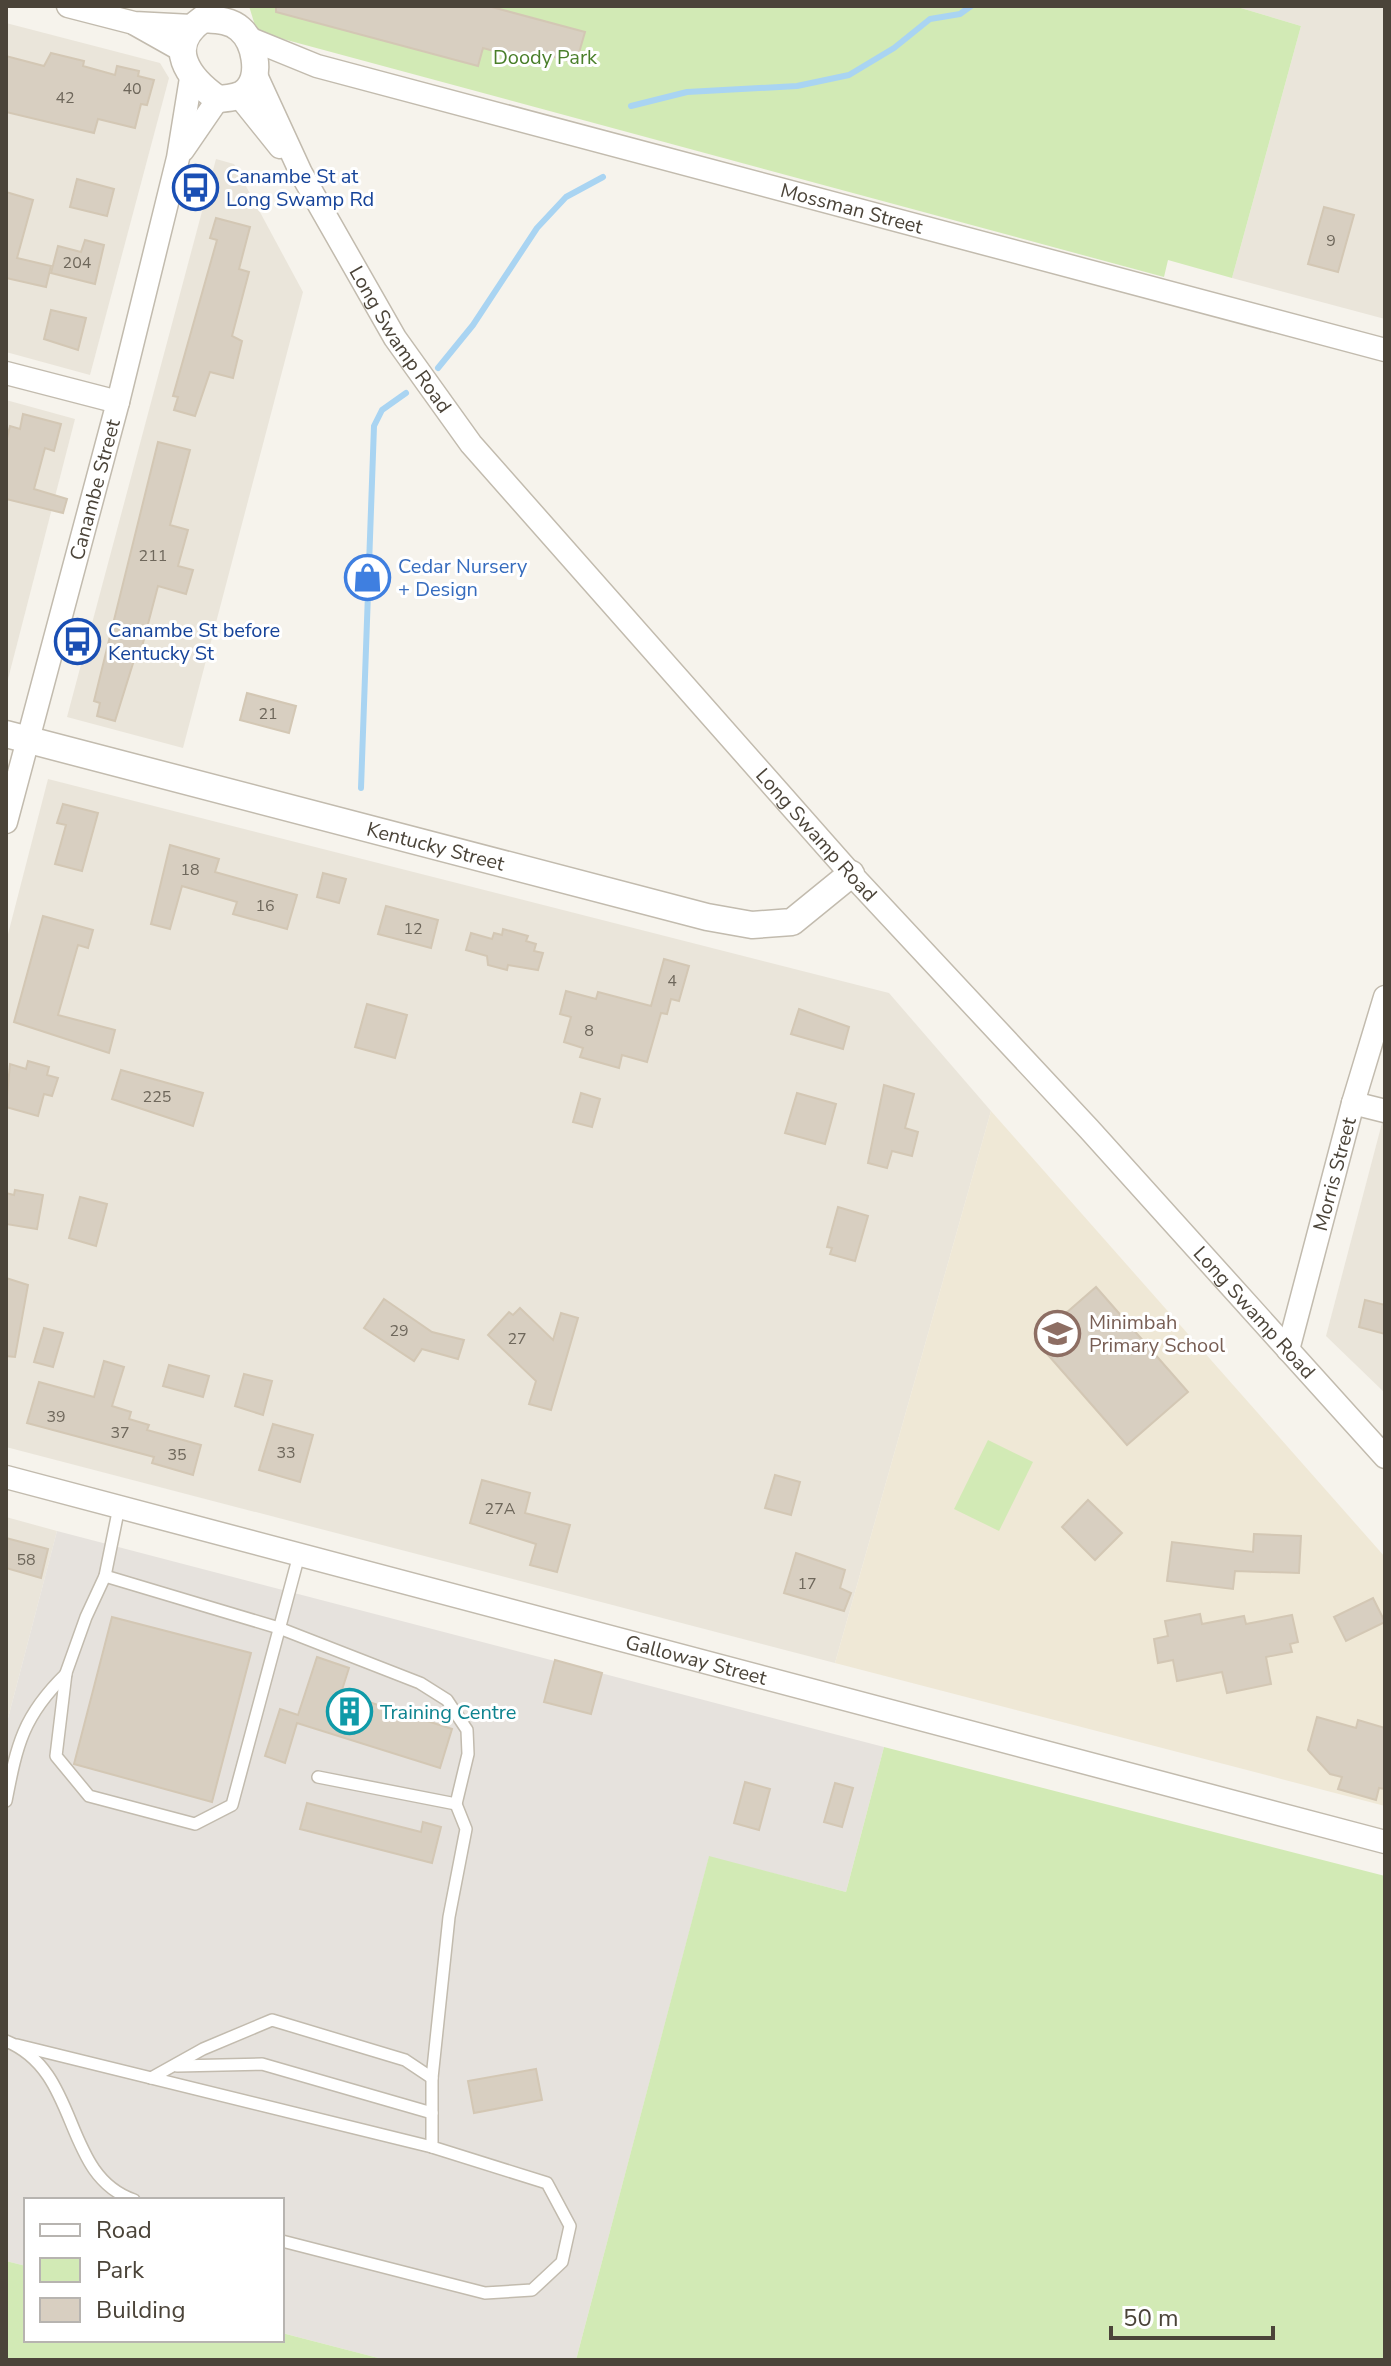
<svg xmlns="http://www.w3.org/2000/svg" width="1391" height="2366" font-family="'Nunito Sans',sans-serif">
  <rect width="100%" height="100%" fill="#f6f3ec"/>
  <!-- residential -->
  <g fill="#eae5da">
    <polygon points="1234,6 1385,6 1385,319 1232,278 1301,26"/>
    <polygon points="6,23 160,63 169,78 90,375 6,352"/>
    <polygon points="216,159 234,164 303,292 183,748 67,717"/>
    <polygon points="6,400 75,419 6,687"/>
    <polygon points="48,779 889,993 991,1111 835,1663 6,1447 6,942"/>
    <polygon points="1382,1123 1385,1124 1385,1393 1326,1336"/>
    <polygon points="6,1517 57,1531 6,1726"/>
  </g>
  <!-- industrial -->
  <polygon fill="#e6e2dd" points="57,1531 884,1747 846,1892 709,1857 576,2360 386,2360 282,2333 282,2200 26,2200 26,2266 6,2261 6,1726"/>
  <!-- education -->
  <polygon fill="#efe8d6" points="991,1111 1385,1557 1385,1806 835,1663"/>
  <!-- green -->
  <g fill="#d2eab5">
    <polygon points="249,6 1234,6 1301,26 1232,278 1168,260 1164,277 257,32"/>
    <polygon points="988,1440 1033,1462 999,1531 954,1509"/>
    <polygon points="884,1747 1385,1876 1385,2360 576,2360 709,1856 846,1892"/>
    <polygon points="6,2261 26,2266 26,2340 282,2340 282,2333 386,2360 6,2360"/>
  </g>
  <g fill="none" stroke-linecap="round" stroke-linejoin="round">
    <!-- stream -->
    <g stroke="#a9d4f2" stroke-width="6">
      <polyline points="631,106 687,92 797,86 849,75 894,48 930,19 960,14 971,6"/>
      <polyline points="438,368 473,325 537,228 566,197 603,177"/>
      <polyline points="361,788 374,426 382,410 406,393"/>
    </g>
  </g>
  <!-- building -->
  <g fill="#d8cfc1" stroke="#d3c7b4" stroke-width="2">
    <polygon points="276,6 488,6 585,32 576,63 544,54 541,64 483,48 478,66 276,12"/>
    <polygon points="51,53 84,61 83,66 115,75 117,66 139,71 138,76 154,80 147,105 141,104 135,128 98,119 94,133 6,112 6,56 44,66"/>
    <polygon points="77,179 114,189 107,216 70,207"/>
    <polygon points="6,192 33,200 17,258 51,266 46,287 6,278"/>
    <polygon points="1324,207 1354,215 1338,272 1308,264"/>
    <polygon points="216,218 250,227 239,269 249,272 232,336 242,341 233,378 210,372 195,416 174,410 178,397 173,396 217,240 210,238"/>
    <polygon points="85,240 104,245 95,284 51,273 58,246 81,252"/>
    <polygon points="51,310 86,318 78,350 44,339"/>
    <polygon points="23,414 61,424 54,451 45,448 34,489 67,499 63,513 6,499 6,442 10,426 20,429"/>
    <polygon points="158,442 190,450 170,525 188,530 178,566 193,570 186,594 158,586 139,658 135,657 115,721 97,716 100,703 94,701"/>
    <polygon points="247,693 296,706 289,733 240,720"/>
    <polygon points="63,804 98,813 82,871 55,864 66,825 57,823"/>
    <polygon points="170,845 219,859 215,872 297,895 287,929 233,914 237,902 182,886 170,929 151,924"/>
    <polygon points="323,873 346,879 339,903 317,897"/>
    <polygon points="386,906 438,920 431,948 378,934"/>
    <polygon points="43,916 93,930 88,948 78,945 58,1015 115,1030 109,1053 14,1022"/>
    <polygon points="503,929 528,936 526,941 536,944 534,951 543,953 538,970 508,965 507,970 488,965 487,956 466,950 471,933 492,939 494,933 502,935"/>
    <polygon points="664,959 689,966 679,1001 671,999 667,1014 661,1013 647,1062 622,1055 619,1068 580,1057 583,1048 564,1042 571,1017 560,1014 566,991 596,999 598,992 651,1006"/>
    <polygon points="367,1004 407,1015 395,1058 355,1047"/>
    <polygon points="799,1009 849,1027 843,1049 791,1034"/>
    <polygon points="28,1061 49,1067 47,1075 58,1078 52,1096 44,1094 38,1116 6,1107 10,1064 26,1069"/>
    <polygon points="121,1070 203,1093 193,1126 112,1099"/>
    <polygon points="884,1085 914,1094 905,1128 918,1132 912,1156 892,1151 887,1168 868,1163"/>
    <polygon points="581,1093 600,1099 592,1127 573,1122"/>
    <polygon points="797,1093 836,1104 825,1144 785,1133"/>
    <polygon points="15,1190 43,1195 37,1229 6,1224 6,1193 14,1195"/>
    <polygon points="80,1197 107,1204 96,1246 69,1238"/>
    <polygon points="838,1207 868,1216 855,1261 830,1254 832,1248 827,1247"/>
    <polygon points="6,1278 28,1285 15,1357 6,1356"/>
    <polygon points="1096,1287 1188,1392 1127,1445 1035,1340"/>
    <polygon points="384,1299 432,1332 464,1340 458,1359 422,1349 414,1361 364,1328"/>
    <polygon points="1365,1300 1385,1305 1385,1334 1359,1327"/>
    <polygon points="520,1308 553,1340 561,1313 578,1318 551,1410 529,1404 536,1381 488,1335 509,1312 513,1315"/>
    <polygon points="44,1328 63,1333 53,1367 34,1362"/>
    <polygon points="104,1361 124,1367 112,1406 131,1412 129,1419 149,1425 147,1430 201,1445 193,1475 152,1463 154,1457 27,1423 39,1382 94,1397"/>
    <polygon points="169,1365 209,1376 203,1397 163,1386"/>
    <polygon points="244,1374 272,1381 263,1415 235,1406"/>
    <polygon points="273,1424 313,1435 300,1482 259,1470"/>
    <polygon points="775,1475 800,1482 791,1515 765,1508"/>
    <polygon points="482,1480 530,1493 525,1513 570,1525 557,1572 530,1565 536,1544 470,1523"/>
    <polygon points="1088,1500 1122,1533 1095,1560 1062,1527"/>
    <polygon points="1254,1534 1301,1536 1299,1573 1235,1571 1233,1589 1167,1581 1172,1542 1253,1552"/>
    <polygon points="6,1538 48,1549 41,1578 6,1568"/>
    <polygon points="796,1553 845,1570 840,1588 851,1593 844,1611 784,1593"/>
    <polygon points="1373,1598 1385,1622 1346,1641 1334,1617"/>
    <polygon points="1200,1614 1202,1624 1244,1616 1246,1624 1292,1615 1298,1642 1290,1644 1292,1652 1266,1657 1271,1684 1227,1693 1222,1672 1177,1681 1173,1660 1158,1663 1154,1639 1168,1636 1165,1621"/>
    <polygon points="112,1617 251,1653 212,1802 74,1764"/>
    <polygon points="317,1657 349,1668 341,1693 452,1729 440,1768 297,1723 285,1763 265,1756 280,1709 298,1715"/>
    <polygon points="555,1660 602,1673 591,1714 544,1702"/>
    <polygon points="1317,1717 1356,1728 1358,1720 1385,1728 1385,1789 1379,1788 1376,1800 1338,1789 1342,1777 1330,1774 1308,1750"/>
    <polygon points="745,1782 770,1789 759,1830 734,1823"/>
    <polygon points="835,1783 853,1788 842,1827 824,1822"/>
    <polygon points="307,1803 421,1832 423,1822 441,1827 432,1863 300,1829"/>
    <polygon points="536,2069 542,2100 474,2113 468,2081"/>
  </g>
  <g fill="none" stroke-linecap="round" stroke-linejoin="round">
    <defs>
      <g id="service">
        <polyline points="119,1507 105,1576 86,1617 66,1673 56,1756 89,1796 195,1824 232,1805 299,1555"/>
        <polyline points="105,1576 279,1628 420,1683 447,1700 467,1730 468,1754 456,1804 318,1777"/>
        <path d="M6,1801C17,1744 23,1716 66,1674"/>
        <path d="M6,2041C82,2072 61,2175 134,2200"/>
        <polyline points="17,2045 432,2147"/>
        <polyline points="177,2066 262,2064 432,2113"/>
        <polyline points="151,2078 203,2049 272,2020 405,2060 432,2078"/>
        <polyline points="282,2241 485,2293 532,2290 562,2262 570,2226 547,2183 432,2147 432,2078 449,1917 466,1829 456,1804"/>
      </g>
      <g id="minor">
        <polyline points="68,6 134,23 192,26"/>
        <polyline points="135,24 183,51"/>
        <path id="s1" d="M246,37L317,66L1385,350"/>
        <path id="s2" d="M255,73L301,173L395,338L471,444L851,874L1089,1129L1385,1457"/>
        <polyline points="239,96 280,147"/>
        <polyline points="183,150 218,99"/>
        <polyline points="6,373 118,402"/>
        <path id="s3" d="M6,822L118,402L178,158L191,78"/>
        <polyline points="1353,1103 1385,1111"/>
        <path id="s4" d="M1288,1350L1353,1103L1385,997"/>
        <path id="s5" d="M6,1477L1385,1842"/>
      </g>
      <g id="tertiary">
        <path d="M203,19C216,20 230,20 240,29C255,42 261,74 248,89C241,98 229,98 218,99C188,78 164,46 203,19Z"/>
        <path id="s6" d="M6,734L707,917L752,925L792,922L851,874"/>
      </g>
    </defs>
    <!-- service casing -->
    <use href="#service" stroke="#c2bbae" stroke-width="14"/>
    <!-- minor casing -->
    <use href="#minor" stroke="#c2bbae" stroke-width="25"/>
    <!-- tertiary casing -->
    <use href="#tertiary" stroke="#c2bbae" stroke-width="29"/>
    <!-- service -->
    <use href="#service" stroke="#fff" stroke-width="11"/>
    <!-- minor -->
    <use href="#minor" stroke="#fff" stroke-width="22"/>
    <!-- tertiary -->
    <use href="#tertiary" stroke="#fff" stroke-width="26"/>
  </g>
  <!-- icons -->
  <defs>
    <symbol id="bus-ring" viewBox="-11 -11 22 22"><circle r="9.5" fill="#fff" stroke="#1a4fb4" stroke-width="1.5"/><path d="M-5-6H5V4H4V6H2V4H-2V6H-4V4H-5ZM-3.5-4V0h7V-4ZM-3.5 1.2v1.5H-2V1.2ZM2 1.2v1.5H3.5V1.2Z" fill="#1a4fb4"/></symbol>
    <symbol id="shop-ring" viewBox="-11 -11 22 22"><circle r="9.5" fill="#fff" stroke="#3f7fe0" stroke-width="1.5"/><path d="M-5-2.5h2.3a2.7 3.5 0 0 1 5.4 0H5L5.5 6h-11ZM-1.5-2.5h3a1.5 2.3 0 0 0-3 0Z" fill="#3f7fe0"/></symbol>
    <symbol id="school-ring" viewBox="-11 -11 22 22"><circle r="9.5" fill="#fff" stroke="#8d6e63" stroke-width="1.5"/><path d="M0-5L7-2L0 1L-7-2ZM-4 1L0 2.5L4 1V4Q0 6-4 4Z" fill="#8d6e63"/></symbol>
    <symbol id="building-ring" viewBox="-11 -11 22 22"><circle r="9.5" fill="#fff" stroke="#0f9aa8" stroke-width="1.5"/><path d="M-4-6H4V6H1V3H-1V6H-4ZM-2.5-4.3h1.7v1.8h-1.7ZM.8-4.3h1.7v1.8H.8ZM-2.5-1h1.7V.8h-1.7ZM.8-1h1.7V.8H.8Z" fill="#0f9aa8"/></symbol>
  </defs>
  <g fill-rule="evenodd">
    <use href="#bus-ring" x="170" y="162" width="51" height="51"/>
    <use href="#shop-ring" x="342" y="552" width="51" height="51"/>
    <use href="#bus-ring" x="52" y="616" width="51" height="51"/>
    <use href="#school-ring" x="1032" y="1308" width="51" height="51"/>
    <use href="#building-ring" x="324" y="1686" width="51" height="51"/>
  </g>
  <g text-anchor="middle" stroke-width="6" stroke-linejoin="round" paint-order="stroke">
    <!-- number labels -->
    <g font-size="16" fill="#6e675b">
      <text x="132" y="94">40</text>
      <text x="65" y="103">42</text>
      <text x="1331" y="246">9</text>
      <text x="77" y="268">204</text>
      <text x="153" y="561">211</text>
      <text x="268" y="719">21</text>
      <text x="190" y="875">18</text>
      <text x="265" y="911">16</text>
      <text x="413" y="934">12</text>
      <text x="672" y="986">4</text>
      <text x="589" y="1036">8</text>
      <text x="157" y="1102">225</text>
      <text x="399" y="1336">29</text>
      <text x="517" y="1344">27</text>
      <text x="56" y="1422">39</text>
      <text x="120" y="1438">37</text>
      <text x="286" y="1458">33</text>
      <text x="177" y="1460">35</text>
      <text x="500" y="1514">27A</text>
      <text x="26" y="1565">58</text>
      <text x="807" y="1589">17</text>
    </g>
    <!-- park labels -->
    <g font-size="20" fill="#4a7f2a" stroke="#fff">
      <text x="545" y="64">Doody Park</text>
    </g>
    <!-- transit labels -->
    <g font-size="20" fill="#164399" stroke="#fff" text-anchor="start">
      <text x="226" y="183">Canambe St at<tspan x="226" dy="23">Long Swamp Rd</tspan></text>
      <text x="108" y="637">Canambe St before<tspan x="108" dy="23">Kentucky St</tspan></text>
    </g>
    <!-- street labels -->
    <g font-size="20" fill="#4b4439" stroke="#fff">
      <text dy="7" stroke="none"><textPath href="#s1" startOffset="630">Mossman Street</textPath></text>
      <text dy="7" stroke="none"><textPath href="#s2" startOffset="304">Long Swamp Road</textPath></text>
      <text dy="7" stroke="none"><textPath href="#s3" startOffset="344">Canambe Street</textPath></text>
      <text dy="7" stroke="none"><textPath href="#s2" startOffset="952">Long Swamp Road</textPath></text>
      <text dy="7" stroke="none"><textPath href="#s6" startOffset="444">Kentucky Street</textPath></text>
      <text dy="7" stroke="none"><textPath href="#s4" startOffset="182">Morris Street</textPath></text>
      <text dy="7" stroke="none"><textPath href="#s2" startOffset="1600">Long Swamp Road</textPath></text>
      <text dy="7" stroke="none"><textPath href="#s5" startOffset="714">Galloway Street</textPath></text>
    </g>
    <!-- shop labels -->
    <g font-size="20" fill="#366cbe" stroke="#fff" text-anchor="start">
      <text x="398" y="573">Cedar Nursery<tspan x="398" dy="23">+ Design</tspan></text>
    </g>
    <!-- education labels -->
    <g font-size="20" fill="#785e54" stroke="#fff" text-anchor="start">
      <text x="1089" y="1329">Minimbah<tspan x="1089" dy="23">Primary School</tspan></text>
    </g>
    <!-- culture labels -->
    <g font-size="20" fill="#0d838f" stroke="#fff" text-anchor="start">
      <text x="380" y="1719">Training Centre</text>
    </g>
  </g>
  <!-- border -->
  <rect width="1391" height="2366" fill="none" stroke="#4b4439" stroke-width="16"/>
  <!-- legend -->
  <rect x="24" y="2198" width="260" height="144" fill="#ffffff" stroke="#b7b4b0" stroke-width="2"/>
  <rect x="40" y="2224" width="40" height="12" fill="#ffffff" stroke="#b7b4b0" stroke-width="2"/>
  <text x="96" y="2238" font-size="24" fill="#4b4439">Road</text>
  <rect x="40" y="2258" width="40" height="24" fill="#d2eab5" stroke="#b7b4b0" stroke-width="2"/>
  <text x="96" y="2278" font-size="24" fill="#4b4439">Park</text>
  <rect x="40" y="2298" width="40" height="24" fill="#d8cfc1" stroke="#b7b4b0" stroke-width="2"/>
  <text x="96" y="2318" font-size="24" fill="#4b4439">Building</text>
  <!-- scale -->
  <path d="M1111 2326v12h162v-12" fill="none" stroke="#4b4439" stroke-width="4"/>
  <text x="1123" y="2326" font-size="24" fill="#4b4439" stroke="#ffffff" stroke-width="6" paint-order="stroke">50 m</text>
</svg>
